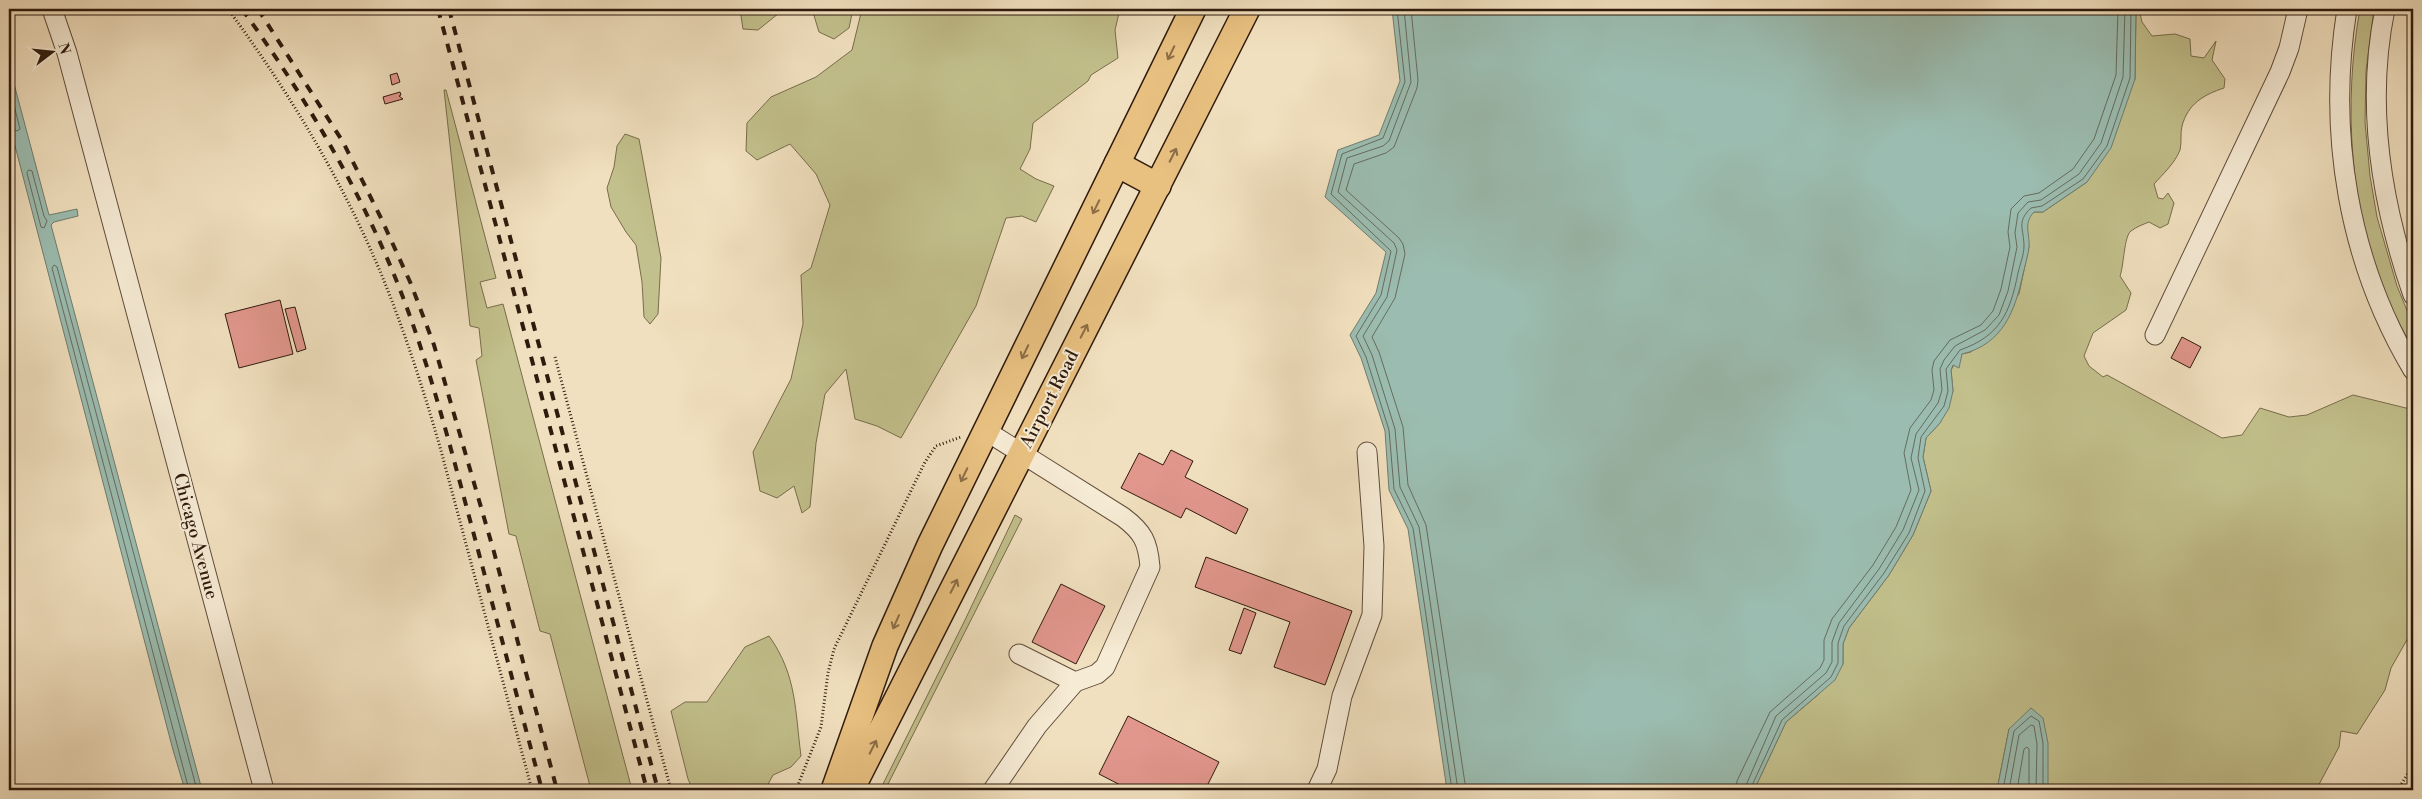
<svg xmlns="http://www.w3.org/2000/svg" width="2422" height="799" font-family="'Libre Bodoni',serif">
  <rect width="100%" height="100%" fill="#f1e0bf"/>
  <filter id="stains"><feTurbulence type="fractalNoise" baseFrequency=".004" numOctaves="4"/><feColorMatrix values="0 0 0 0 .2 0 0 0 0 .09 0 0 0 0 .02 0 0 0 .5 -.17"/></filter>
  <radialGradient id="worn" r=".72"><stop offset=".6" stop-color="#630" stop-opacity="0"/><stop offset="1" stop-color="#630" stop-opacity=".3"/></radialGradient>
  <!-- green -->
  <g fill="#c2c08c" stroke="#786d4c">
    <polygon points="740,9 784,9 758,30 743,29"/>
    <polygon points="812,9 853,9 849,28 834,39 819,32"/>
    <polygon points="862,9 1120,9 1115,30 1118,58 1091,75 1088,81 1033,123 1030,149 1020,169 1036,179 1054,186 1036,222 1022,216 1006,218 976,306 901,438 877,426 855,419 846,369 825,394 816,443 810,507 802,513 794,486 777,498 760,491 753,452 791,379 803,324 801,275 811,268 830,205 816,174 790,144 757,160 746,151 747,123 771,97 816,77 852,50"/>
    <path d="M2136,9H2139L2142,22L2152,36L2175,34L2190,39L2191,56L2204,58L2216,41L2212,60L2225,79L2224,88C2203,95 2188,104 2182,126C2180,133 2182,142 2180,150C2175,163 2163,174 2154,184L2158,198L2163,199L2168,193L2174,203L2168,224L2160,228L2149,222C2144,224 2136,227 2131,231C2124,236 2124,265 2120,276L2131,293L2126,310L2093,333L2084,356L2089,366L2103,377L2107,375L2222,438L2242,435L2260,408L2289,417L2307,415L2353,395L2410,409L2413,414V629L2391,668L2385,690L2357,734L2341,731L2339,747L2316,790H2048L2009,729L1997,790H1754L1786,722L1819,694L1843,664V644L1849,628L1889,575L1913,535L1931,491L1923,457L1926,438L1940,423L1953,391L1951,370L1954,365L1962,354L1971,352L2019,294L2029,246L2027,234V219L2034,212H2043L2087,182L2135,79Z"/>
    <path d="M2360,9H2374L2366,71L2365,122L2370,176L2377,217L2397,286L2413,325V349C2405,333 2396,318 2388,302C2349,214 2343,102 2360,9Z"/>
    <polygon points="444,90 446,90 496,278 480,282 487,308 503,304 632,790 591,790 550,634 540,631 516,536 509,534 476,360 482,356 479,328 470,326"/>
    <polygon points="625,134 639,139 661,258 658,314 650,324 644,317 642,282 636,245 626,232 611,207 607,188 614,167 617,146"/>
    <polygon points="1015,515 1022,519 885,790 880,790 964,622"/>
    <path d="M769,636C797,675 795,711 801,756L791,767L773,775L765,790H693L688,779L671,711L685,702H707L745,647Z"/>
  </g>
  <!-- water -->
  <g fill="#9bbdb1" stroke="#707c6f">
    <path d="M1392,9H2136L2135,79L2111,148L2087,182L2043,212H2034C2023,224 2030,233 2029,247C2028,256 2025,265 2023,274C2015,311 2003,344 1962,354L1959,368L1953,365L1951,370L1953,391L1949,408L1940,423L1926,438L1923,457L1931,491L1913,535L1889,575L1849,628L1843,644V664L1835,680L1786,722L1754,790H1447L1408,529L1389,490L1385,431L1361,358L1350,335L1376,293L1386,252L1325,197L1338,150L1379,135L1400,81Z"/>
    <polygon points="9,65 49,215 77,209 78,216 54,222 51,225 202,790 185,790 173,750 9,123"/>
    <polygon points="2031,708 2043,718 2048,743 2048,790 1997,790 2009,729"/>
  </g>
  <g fill="none" stroke-linecap="round" stroke-linejoin="round">
    <!-- shore -->
    <g stroke="#656c5f" stroke-width="1">
      <polyline points="1397,9 1405,82 1383,138 1342,154 1331,194 1391,251 1381,295 1356,336 1366,357 1389,430 1394,489 1413,528 1452,790"/>
      <polyline points="1404,9 1411,82 1389,141 1383,146 1347,158 1338,192 1394,243 1397,250 1387,297 1363,336 1372,355 1395,429 1400,487 1419,527 1458,790"/>
      <polyline points="1411,9 1418,80 1417,88 1394,147 1386,153 1354,164 1346,190 1399,238 1403,244 1405,254 1395,298 1372,337 1379,352 1403,427 1408,485 1426,525 1466,790"/>
      <polyline points="9,85 20,129 17,131 9,126"/>
      <polygon points="29,170 32,171 44,216 47,221 44,228 41,227 27,173"/>
      <polyline points="189,790 52,268 54,265 57,267 197,790"/>
      <polyline points="1736,790 1737,781 1770,712 1820,668 1824,660 1824,640 1832,619 1873,565 1896,527 1911,490 1904,453 1910,428 1931,400 1934,390 1932,370 1934,361 1950,340 1981,325 1993,311 2001,289 2010,247 2008,232 2011,209 2024,196 2039,193 2073,169 2094,139 2116,75 2118,9"/>
      <polyline points="1744,790 1776,716 1826,673 1832,662 1832,642 1839,623 1879,569 1903,530 1919,490 1911,458 1916,434 1938,403 1942,390 1940,369 1944,360 1955,346 1985,330 1999,315 2008,291 2017,247 2015,233 2018,213 2028,202 2041,200 2079,174 2101,143 2123,77 2125,9"/>
      <path d="M1750,790L1782,720L1831,677L1838,663V643L1844,626L1884,573L1909,533L1925,491L1918,458L1921,437L1944,406L1948,391L1946,369L1960,350C2000,336 2010,313 2018,273C2020,264 2024,255 2024,246C2024,229 2016,222 2031,208L2042,206L2083,179L2107,146L2130,78L2131,9"/>
      <polyline points="2003,790 2014,731 2031,716 2039,721 2043,743 2043,790"/>
      <polyline points="2009,790 2019,735 2031,725 2034,726 2037,744 2036,790"/>
      <polyline points="2017,790 2024,749 2027,747 2029,749 2029,790"/>
    </g>
  </g>
  <!-- building -->
  <g fill="#e2978d" stroke="#2f1a0d">
    <polygon points="397,73 400,82 392,85 390,75"/>
    <polygon points="400,92 401,95 399,96 403,99 385,104 383,97"/>
    <polygon points="280,300 293,354 239,368 225,314"/>
    <polygon points="295,307 306,349 297,352 285,309"/>
    <polygon points="2182,337 2201,347 2190,368 2171,358"/>
    <polygon points="1171,450 1193,461 1185,477 1248,509 1236,534 1186,508 1181,518 1121,488 1139,453 1163,465"/>
    <polygon points="1206,557 1352,611 1325,685 1274,667 1290,622 1195,587"/>
    <polygon points="1061,584 1105,606 1076,664 1032,642"/>
    <polygon points="1244,608 1256,613 1241,654 1229,650"/>
    <polygon points="1128,716 1219,762 1205,790 1130,790 1099,774"/>
  </g>
  <g fill="none" stroke-linecap="round" stroke-linejoin="round">
    <defs>
      <g id="minor">
        <polyline points="52,9 67,53 264,790"/>
        <path d="M2347,9C2327,133 2348,261 2413,370"/>
        <path d="M2385,9C2365,106 2381,203 2413,295"/>
        <polyline points="2155,335 2280,72 2289,48 2298,9"/>
        <path d="M986,431L1123,517C1143,532 1148,542 1150,567L1105,667L1097,674L1075,682L1019,654"/>
        <polyline points="993,790 1037,726 1075,682"/>
        <polyline points="1317,790 1327,769 1342,696 1372,615 1374,546 1367,452"/>
      </g>
      <g id="major">
        <polyline points="1117,164 1158,186"/>
        <polyline points="834,790 885,646 930,545 1193,9"/>
        <polyline points="851,790 1247,9"/>
      </g>
    </defs>
    <!-- minor casing -->
    <use href="#minor" stroke="#604c3a" stroke-width="21"/>
    <!-- major casing -->
    <use href="#major" stroke="#2f1a0d" stroke-width="28"/>
    <!-- path -->
    <g stroke="#2f1a0d" stroke-width="3" stroke-dasharray="1 2.5" stroke-linecap="butt">
      <path d="M228,9C286,88 338,173 377,264C402,323 422,385 440,447L532,790"/>
      <polyline points="555,357 671,790"/>
      <polyline points="796,790 821,727 828,673 834,649 925,462 936,446 961,437"/>
      <polyline points="2398,790 2413,765"/>
    </g>
    <!-- minor -->
    <use href="#minor" stroke="#f6ebd5" stroke-width="19"/>
    <!-- major -->
    <use href="#major" stroke="#e8c080" stroke-width="25"/>
    <!-- rail -->
    <g stroke="#2f1a0d" stroke-width="4" stroke-dasharray="9 9" stroke-linecap="butt">
      <path d="M242,9C302,92 356,182 395,277C427,356 448,438 470,520C494,610 518,700 542,790"/>
      <polyline points="258,9 343,142 381,218 411,284 434,345 494,552 557,790"/>
      <polyline points="438,9 647,790"/>
      <polyline points="449,9 658,790"/>
    </g>
  </g>
  <!-- one-way arrows -->
  <defs><path id="oneway-shaft" d="M-6 0H5M1.5-3L5.5 0L1.5 3" fill="none" stroke-width="1.6" stroke-linecap="round" stroke-linejoin="round" transform="scale(1.25)"/></defs>
  <g stroke="#8c6d46">
    <use href="#oneway-shaft" transform="translate(1171 53) rotate(116)"/>
    <use href="#oneway-shaft" transform="translate(1173 155) rotate(-63)"/>
    <use href="#oneway-shaft" transform="translate(1096 207) rotate(116)"/>
    <use href="#oneway-shaft" transform="translate(1084 331) rotate(-63)"/>
    <use href="#oneway-shaft" transform="translate(1025 352) rotate(116)"/>
    <use href="#oneway-shaft" transform="translate(964 475) rotate(116)"/>
    <use href="#oneway-shaft" transform="translate(954 586) rotate(-63)"/>
    <use href="#oneway-shaft" transform="translate(896 622) rotate(114)"/>
    <use href="#oneway-shaft" transform="translate(873 747) rotate(-63)"/>
  </g>
  <g text-anchor="middle" stroke-width="4" stroke-linejoin="round" paint-order="stroke">
    <!-- street labels -->
    <g font-size="18" fill="#2f1a0d" stroke="#f6ebd5">
      <text transform="translate(1049 399) rotate(-63)" y="6">Airport Road</text>
      <text transform="translate(196 536) rotate(75)" y="6">Chicago Avenue</text>
    </g>
  </g>
  <!-- margin -->
  <rect width="2422" height="799" fill="none" stroke="#f1e0bf" stroke-width="30"/>
  <rect x="10" y="10" width="2402" height="779" fill="none" stroke="#2f1a0d" stroke-width="2.5"/>
  <rect x="15" y="15" width="2392" height="769" fill="none" stroke="#2f1a0d"/>
  <!-- north arrow -->
  <g transform="translate(52 52) rotate(74)" stroke="#f6ebd5" stroke-width="4" paint-order="stroke">
  <path d="M0-4L9 19L0 12L-9 19Z" fill="#2f1a0d"/>
  <text y="-8" font-size="14" font-weight="bold" text-anchor="middle" fill="#2f1a0d">N</text>
  </g>
  <rect width="100%" height="100%" filter="url(#stains)"/>
  <rect width="100%" height="100%" fill="url(#worn)"/>
</svg>
